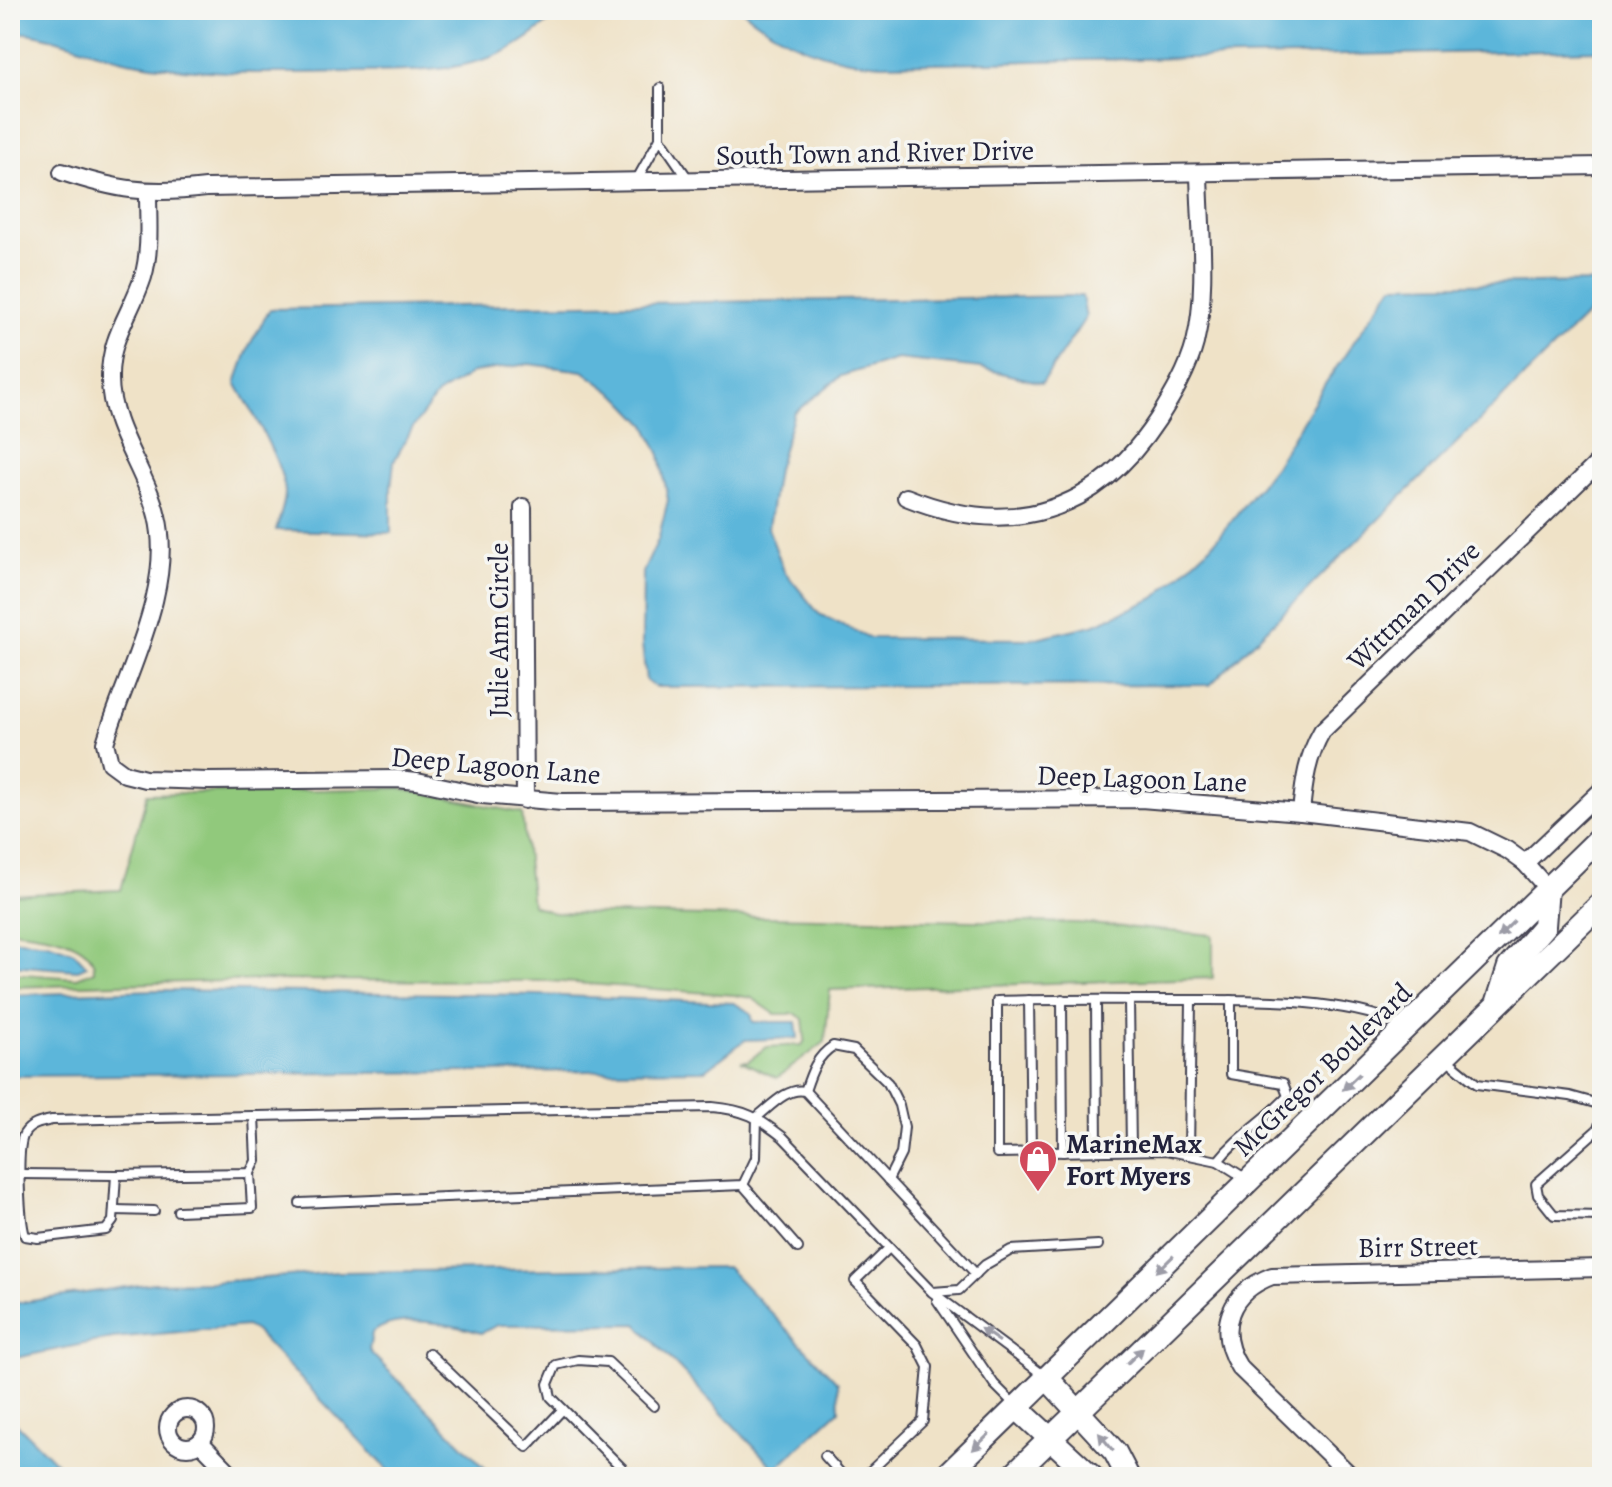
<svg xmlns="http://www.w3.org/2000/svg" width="1612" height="1487" font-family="Alegreya,serif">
  <rect width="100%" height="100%" fill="#f6f6f2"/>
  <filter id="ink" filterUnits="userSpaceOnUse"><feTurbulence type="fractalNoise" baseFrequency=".0125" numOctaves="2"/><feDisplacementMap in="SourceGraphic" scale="16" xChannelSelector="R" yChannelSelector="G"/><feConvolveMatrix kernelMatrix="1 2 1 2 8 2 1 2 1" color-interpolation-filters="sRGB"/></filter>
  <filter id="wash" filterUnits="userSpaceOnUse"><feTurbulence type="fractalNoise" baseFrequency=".006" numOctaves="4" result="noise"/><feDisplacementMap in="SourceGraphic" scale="32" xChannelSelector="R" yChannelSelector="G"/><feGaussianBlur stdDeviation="1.8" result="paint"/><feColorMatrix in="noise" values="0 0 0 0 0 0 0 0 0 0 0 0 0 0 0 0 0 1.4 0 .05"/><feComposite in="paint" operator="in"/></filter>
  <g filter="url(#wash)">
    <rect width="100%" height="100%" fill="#efe2c7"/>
    <!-- green -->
    <path fill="#91c97c" stroke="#5a765c" stroke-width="2" d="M400,788L522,813L532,905L553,913L1078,923L1213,935V978L830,990L825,1042L777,1078L741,1061H748L767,1047L802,1045L805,1040L803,1019L796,1014H775L752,998L734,995L549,981L263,980L10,987V973L77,978L94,971C96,937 33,933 10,930V895L121,890L147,794Z"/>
    <!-- water -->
    <g fill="#5cb6da" stroke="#3f6c8a" stroke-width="2">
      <path d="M10,10H563C542,28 518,48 492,57C445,74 396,71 347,72C273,74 201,75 128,61C96,54 39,29 10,33Z"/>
      <path d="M742,10H1602V50L882,64C829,61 783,44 742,10Z"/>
      <path d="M1602,282V300L1210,685L656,687L646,681L642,644L643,572L658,540L668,500L660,455L646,425L620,398L583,371L529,364L474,372L437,395L412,429L394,461L391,488V533L276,530C279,519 285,504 285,493C284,466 250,407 236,383L249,346L270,309L1082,296L1086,317L1042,383L981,368L897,359L841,376L794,413L777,469L768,528L784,571L819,614L870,638L1032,639L1093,625L1155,598L1211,546L1275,466L1325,384L1393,285Z"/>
      <polygon points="10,939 48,943 74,952 87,966 78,970 10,965"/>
      <polygon points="155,990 538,995 734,1003 751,1013 753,1022 796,1022 798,1038 745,1040 706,1070 10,1076 10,995"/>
      <path d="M727,1267L838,1383L839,1410L775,1469L637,1324L498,1325L481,1333C451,1324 398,1312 372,1333L369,1350L373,1355L494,1477H395L255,1331L246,1326L113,1338L10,1359V1304L153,1283L213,1282L338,1272Z"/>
      <polygon points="10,1417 70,1477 10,1477"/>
    </g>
  </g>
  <g filter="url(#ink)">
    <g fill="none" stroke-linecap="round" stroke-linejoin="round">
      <defs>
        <g id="lane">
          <polyline points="660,138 689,180"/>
          <polyline points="636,181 660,138 660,88"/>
          <polyline points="1062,999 1063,1152"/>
          <polyline points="1029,1000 1031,1153"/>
          <polyline points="1096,1000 1097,1151"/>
          <polyline points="1129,1000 1131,1150"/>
          <polyline points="1444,1057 1477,1084 1570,1096 1602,1105"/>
          <path d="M805,1091C811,1073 816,1057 833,1046L854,1050L888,1083L899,1105L904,1127L901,1154L888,1180"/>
          <path d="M254,1116L256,1161L250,1173L116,1175L113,1221L106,1230L38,1238L25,1236C20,1219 16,1148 24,1134C30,1124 42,1122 52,1120L712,1107C746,1110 757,1117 783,1137L932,1292L1046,1377"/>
          <polyline points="1602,1117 1598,1129 1536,1184 1538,1195 1554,1215 1602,1216"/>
          <polyline points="1189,1155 1191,1000"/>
          <path d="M1218,1161C1238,1135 1266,1120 1288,1096L1283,1083L1231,1074V1000"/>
          <polyline points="21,1174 116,1175"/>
          <path d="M1248,1180L1218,1161L1165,1150L997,1153V1001C1058,999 1119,1000 1180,1000C1248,1000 1340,997 1403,1025"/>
          <polyline points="743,1185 798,1248"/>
          <path d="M300,1203L743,1185L756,1158L757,1117C771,1106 787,1087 805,1091L976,1274"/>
          <polyline points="115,1210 154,1211"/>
          <polyline points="178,1211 252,1208 250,1173"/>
          <polyline points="933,1292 959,1290 985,1265 1011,1250 1098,1245"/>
          <polyline points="937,1300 994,1384 1017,1407"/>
          <polyline points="429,1353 527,1447 563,1409"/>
          <polyline points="825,1456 844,1477"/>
          <polyline points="631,1477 551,1397 548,1384 556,1365 578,1360 608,1362 654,1406"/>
          <polyline points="864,1477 923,1421 928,1367 917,1345 855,1281 888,1249"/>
        </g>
        <g id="street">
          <path d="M62,172C117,190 147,195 206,188L1602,166"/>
          <path d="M148,193C148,220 151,250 143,277C131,314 109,338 110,379C110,428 146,470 157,516C175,589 125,675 105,743L110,763L125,774L145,779L208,781L397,779L417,781L482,795L562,802L1141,799L1301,812L1470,832L1507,850L1525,863L1547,888"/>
          <path d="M906,497C1010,539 1096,514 1158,419C1173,395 1188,370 1195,343C1208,289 1200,228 1199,173"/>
          <polyline points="523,507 525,800"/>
          <path d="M1301,812C1304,782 1307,757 1322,731L1602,459"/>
          <polyline points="1525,863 1602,790"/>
          <circle cx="187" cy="1428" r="19"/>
          <polyline points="200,1442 234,1477"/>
          <path d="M1352,1477L1239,1367C1215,1328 1230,1292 1272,1276L1602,1268"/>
        </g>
        <g id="secondary">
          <polyline points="1498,1001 1509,967 1544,926 1547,888"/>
          <polyline points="1047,1378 1115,1452 1128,1477"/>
          <polyline points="1017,1408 1092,1477"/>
          <polyline points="945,1477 1602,836"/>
          <polyline points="1011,1477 1602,903"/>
        </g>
      </defs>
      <!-- lane casing -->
      <use href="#lane" stroke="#413f50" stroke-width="12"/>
      <!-- street casing -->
      <use href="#street" stroke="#413f50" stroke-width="20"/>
      <!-- secondary casing -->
      <use href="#secondary" stroke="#413f50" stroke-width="26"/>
      <!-- lane -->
      <use href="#lane" stroke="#fff" stroke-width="8"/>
      <!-- street -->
      <use href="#street" stroke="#fff" stroke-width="16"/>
      <!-- secondary -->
      <use href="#secondary" stroke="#fff" stroke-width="22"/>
    </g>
    <!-- one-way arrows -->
    <defs><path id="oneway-solid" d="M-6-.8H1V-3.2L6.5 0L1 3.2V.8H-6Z" transform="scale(2)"/></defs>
    <g fill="#9c9ca7">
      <use href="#oneway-solid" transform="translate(1506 929) rotate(135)"/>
      <use href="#oneway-solid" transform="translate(1351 1082) rotate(136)"/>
      <use href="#oneway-solid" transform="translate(1165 1264) rotate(136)"/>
      <use href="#oneway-solid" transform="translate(990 1335) rotate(-146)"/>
      <use href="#oneway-solid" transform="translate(1135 1356) rotate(-44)"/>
      <use href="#oneway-solid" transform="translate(981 1442) rotate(136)"/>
      <use href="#oneway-solid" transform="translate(1106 1442) rotate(-129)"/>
    </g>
  </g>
  <!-- icons -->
  <defs>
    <symbol id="shop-pin" viewBox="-11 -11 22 30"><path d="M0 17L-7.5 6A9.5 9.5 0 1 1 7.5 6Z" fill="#d1495b" stroke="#f6f6f2"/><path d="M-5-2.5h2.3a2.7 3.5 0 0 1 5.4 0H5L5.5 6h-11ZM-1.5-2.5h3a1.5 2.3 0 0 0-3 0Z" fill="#fff"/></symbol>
  </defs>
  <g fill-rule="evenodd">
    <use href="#shop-pin" x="1016" y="1137" width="44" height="60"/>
  </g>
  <g text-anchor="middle" stroke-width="7" stroke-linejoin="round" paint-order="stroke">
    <!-- street labels -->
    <g font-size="28" fill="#22223b" stroke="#f6f6f2">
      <text transform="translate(875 152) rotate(-1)" y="10">South Town and River Drive</text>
      <text transform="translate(1413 605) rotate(-44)" y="10">Wittman Drive</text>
      <text transform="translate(498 630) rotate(-90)" y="10">Julie Ann Circle</text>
      <text transform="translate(496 765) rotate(5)" y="10">Deep Lagoon Lane</text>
      <text transform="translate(1142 778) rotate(2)" y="10">Deep Lagoon Lane</text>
      <text transform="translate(1322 1069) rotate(-44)" y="10">McGregor Boulevard</text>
      <text transform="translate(1418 1246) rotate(-1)" y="10">Birr Street</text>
    </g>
    <!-- poi labels -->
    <g font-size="28" font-weight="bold" fill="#22223b" stroke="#f6f6f2" text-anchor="start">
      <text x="1066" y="1153">MarineMax<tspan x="1066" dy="32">Fort Myers</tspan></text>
    </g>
  </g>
  <!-- margin -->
  <rect width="1612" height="1487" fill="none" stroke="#f6f6f2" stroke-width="40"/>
</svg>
